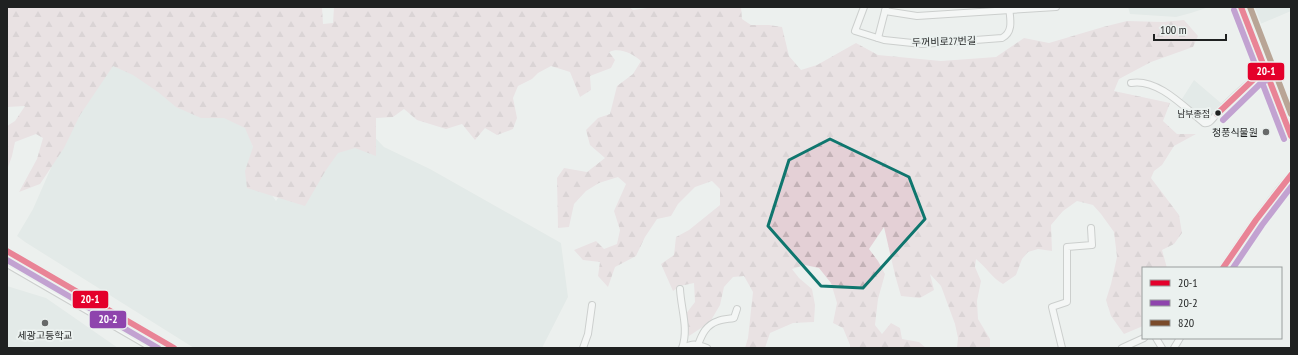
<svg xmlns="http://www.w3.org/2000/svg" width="1298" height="355" font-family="'PT Sans Narrow','Noto Sans KR',sans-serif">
  <defs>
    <pattern id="forest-firs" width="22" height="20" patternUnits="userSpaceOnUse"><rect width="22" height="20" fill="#e4d0d6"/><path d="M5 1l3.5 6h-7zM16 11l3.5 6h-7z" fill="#c3b2b7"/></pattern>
  </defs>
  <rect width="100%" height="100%" fill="#ecf0ee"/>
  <!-- built -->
  <g fill="#d8e2df">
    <polygon points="1128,7 1209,7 1191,13 1176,17 1130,14"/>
    <polygon points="1250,7 1291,7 1291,11 1258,25"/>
    <polygon points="112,62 211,107 246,128 253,147 255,171 276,201 291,179 330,141 363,125 384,147 430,169 561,243 568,297 542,348 194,348 25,242 17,236 33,209 61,145"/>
    <polygon points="1194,80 1222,104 1206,122 1180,102"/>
    <polygon points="7,286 46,298 118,348 7,348"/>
  </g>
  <!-- forest -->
  <path fill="url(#forest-firs)" d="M7,7H322L323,24L333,23L334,7H629L633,10L655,7H741L742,19L751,25H769L782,27L789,56L801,70L817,65L856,43L878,55L941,61L996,57L1024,38L1049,43L1103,27L1127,21L1163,22L1184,20L1198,36L1193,47L1151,62L1119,79L1114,91L1170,103L1163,121L1177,134H1196L1174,146L1162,165L1154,171L1151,178L1179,215L1182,233L1174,244L1162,250L1167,268H1143V326L1124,334L1111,316L1106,300L1111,284L1117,257L1114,232L1101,214L1093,205L1077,201L1063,211L1051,225L1052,251L1038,249L1028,252L1022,259L1016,275L1003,284C992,278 986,267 976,259L975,267L981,281L977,301L978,319L990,339V348H957L958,338L955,324L941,286L930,274L934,290L920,298L901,296L895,275L884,227L869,249L878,261L885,274L878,299L875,325L882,334L891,323L900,328L902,339L919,342L926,348H850V345L843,328L833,323L837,303L831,283L819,268L805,265L792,269L799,278L812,289L815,305L814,322L793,323L770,333L765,348H745L748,338L753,292L744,276L733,277L724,287L720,305L710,322L689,336L685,315L695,302L694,283L680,286L673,291L661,264L674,255L676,237L689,230L720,205V189L712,181L695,187L678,204L671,216L657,219L645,237L636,256L615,267L608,287L598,276L600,262L583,260L574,250L596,241L604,249L617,244L620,230L614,211L626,184L618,177L599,183L586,191L574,204L569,227L558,228L557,178L564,168L587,172L605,158L590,145L586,130L598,118L610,114L617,86L633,74L641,61C633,54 620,47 609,52L615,60L611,68L590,76L591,90L580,97L570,72L551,66L538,73L532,79L518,86L513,98L517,118L513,129L497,135L485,128L475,140L462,124L446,129L417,120L404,109L393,117L376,118V156L355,148L338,153L326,170L305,206L247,188L245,171L253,147L245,128L224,118H201L176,107L158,92L133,75L113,66L80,115L64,148L40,184L19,192L37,159L43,138L36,134L15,142L12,156L7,170V126L15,121L25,106L7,107Z"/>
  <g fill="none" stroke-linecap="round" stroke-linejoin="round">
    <defs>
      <g id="minor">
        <path d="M864,7L855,31L884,40L922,44L1002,38C1014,32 1010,18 1009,7"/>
        <polyline points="1241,7 1291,136"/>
        <polyline points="885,11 917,16 1056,7"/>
        <polyline points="878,38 886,7"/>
        <path d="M1131,83C1158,78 1185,108 1204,123C1210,124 1212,119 1216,115C1231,99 1247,83 1265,71"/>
        <polyline points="7,251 174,348"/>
        <polyline points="7,264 152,348"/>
        <path d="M1223,268C1244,236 1266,204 1291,175"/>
        <path d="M680,289C681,309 689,329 682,348"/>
        <polyline points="1156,338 1162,348"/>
        <path d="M698,345C702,334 706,325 718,321C723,319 729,319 734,318L737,309"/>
        <polyline points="583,348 588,334 592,305"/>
        <path d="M683,348C693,343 697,344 707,348"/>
        <polyline points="1062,348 1052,307 1067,302 1067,247 1092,245 1091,228"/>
        <polyline points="1122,348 1144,338"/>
        <polyline points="1174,348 1180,338"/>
      </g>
    </defs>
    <!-- minor casing -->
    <use href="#minor" stroke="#a4a6a5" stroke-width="8"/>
    <!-- minor -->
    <use href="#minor" stroke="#fcfdfc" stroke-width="6"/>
    <defs>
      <g id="bus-1">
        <polyline points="1241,7 1291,136"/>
        <polyline points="1217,114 1255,78 1265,71"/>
        <polyline points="7,251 174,348"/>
        <polyline points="1223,268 1256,220 1291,175"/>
      </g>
      <g id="bus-2">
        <polyline points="1234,10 1284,139"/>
        <polyline points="1223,120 1260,84 1270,78"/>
        <polyline points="7,260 158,348"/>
        <polyline points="1233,268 1262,225 1291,187"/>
      </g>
      <polyline id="bus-3" points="1250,7 1291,114"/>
    </defs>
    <!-- bus-1 casing -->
    <use href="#bus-1" stroke="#ebf1ef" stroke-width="9"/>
    <!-- bus-2 casing -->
    <use href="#bus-2" stroke="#ebf1ef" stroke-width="9"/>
    <!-- bus-3 casing -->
    <use href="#bus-3" stroke="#ebf1ef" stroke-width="9"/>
    <!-- bus-1 -->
    <use href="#bus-1" stroke="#e4002b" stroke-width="6"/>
    <!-- bus-2 -->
    <use href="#bus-2" stroke="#8e44ad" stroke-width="6"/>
    <!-- bus-3 -->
    <use href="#bus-3" stroke="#7a4b2a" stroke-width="6"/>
  </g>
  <!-- marked area -->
  <path d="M0 0H1298V355H0ZM830,139L909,177L925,219L863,288L821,286L768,226L789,160Z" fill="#ecf0ee" fill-opacity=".55" fill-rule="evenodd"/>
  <path fill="none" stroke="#0f766e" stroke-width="3" stroke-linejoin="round" d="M830,139L909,177L925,219L863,288L821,286L768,226L789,160Z"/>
  <!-- markers -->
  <circle fill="#1f2121" stroke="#ebf1ef" stroke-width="1.5" cx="1218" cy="113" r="3.5"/>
  <g fill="#676969" stroke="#ebf1ef" stroke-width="1.5">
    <circle cx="1266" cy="132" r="4"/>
    <circle cx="45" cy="323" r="4"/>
  </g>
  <g text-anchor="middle" stroke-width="4" stroke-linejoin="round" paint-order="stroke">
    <!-- bus labels -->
    <g font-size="9" fill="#1f2121" stroke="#ebf1ef" text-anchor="end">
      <text x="1210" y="117">남부종점</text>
    </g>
    <!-- street labels -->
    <g font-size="10" fill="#1f2121" stroke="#ebf1ef">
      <text transform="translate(944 41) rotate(-2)" y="4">두꺼비로27번길</text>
    </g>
    <!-- poi labels -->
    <g font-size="10" fill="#1f2121" stroke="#ebf1ef" text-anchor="end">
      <text x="1258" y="136">청풍식물원</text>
      <text x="45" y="339" text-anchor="middle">세광고등학교</text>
    </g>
  </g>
  <g stroke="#ebf1ef" stroke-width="1.5">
    <rect x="1247" y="62" width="38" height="19" rx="4" fill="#e4002b"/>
    <rect x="72" y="290" width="37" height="19" rx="4" fill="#e4002b"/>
    <rect x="89" y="310" width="38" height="19" rx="4" fill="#8e44ad"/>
  </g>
  <g font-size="11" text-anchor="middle" font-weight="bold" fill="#fff">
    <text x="1266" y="75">20-1</text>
    <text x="90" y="303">20-1</text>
    <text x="108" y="323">20-2</text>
  </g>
  <!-- border -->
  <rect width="1298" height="355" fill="none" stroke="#1f2121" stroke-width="16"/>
  <!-- legend -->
  <rect x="1142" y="267" width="140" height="72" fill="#ebf1ef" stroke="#999e9d"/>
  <rect x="1150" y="280" width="20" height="6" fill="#e4002b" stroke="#999e9d"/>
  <text x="1178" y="287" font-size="12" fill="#1f2121">20-1</text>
  <rect x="1150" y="300" width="20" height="6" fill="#8e44ad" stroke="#999e9d"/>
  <text x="1178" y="307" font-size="12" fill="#1f2121">20-2</text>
  <rect x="1150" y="320" width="20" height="6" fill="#7a4b2a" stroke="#999e9d"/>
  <text x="1178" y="327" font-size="12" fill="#1f2121">820</text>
  <!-- scale -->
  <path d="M1154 34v6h72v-6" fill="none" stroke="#1f2121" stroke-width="2"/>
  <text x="1160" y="34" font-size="12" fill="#1f2121" stroke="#ebf1ef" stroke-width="3" paint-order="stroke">100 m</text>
</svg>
